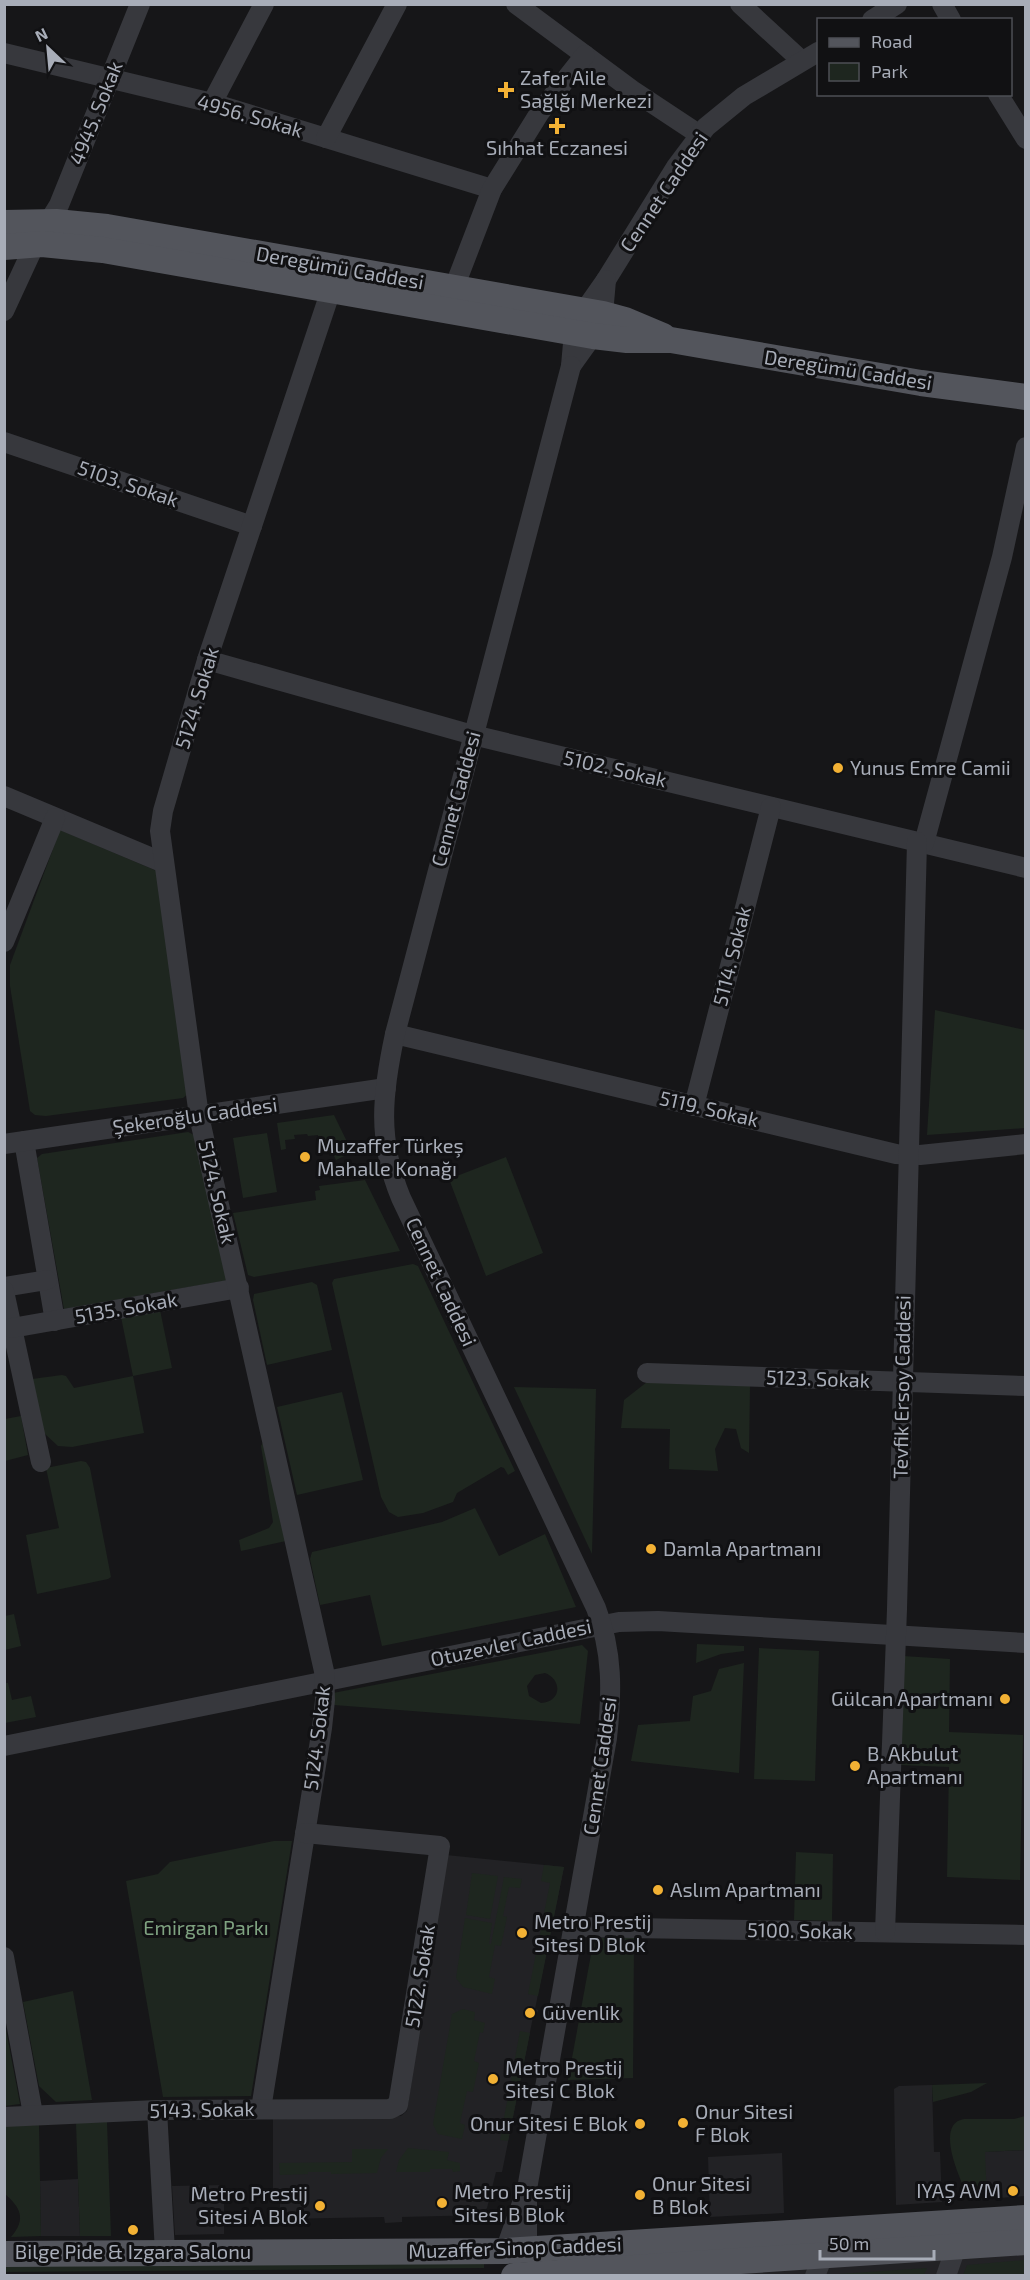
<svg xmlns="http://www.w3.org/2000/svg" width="1030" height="2280" font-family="'Exo 2',sans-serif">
  <rect width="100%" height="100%" fill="#161618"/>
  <!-- built -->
  <g fill="#222225">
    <polygon points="446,1855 564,1867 535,2009 538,2010 536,2017 533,2017 502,2172 496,2172 487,2208 482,2215 402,2217 402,2222 385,2223 384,2217 280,2219 280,2193 273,2193 273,2118 401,2116 407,2111"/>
    <polygon points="932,2085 934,2152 940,2152 942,2202 896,2205 894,2089 899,2086"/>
    <polygon points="1025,2150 1025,2196 987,2199 984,2152"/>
    <polygon points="782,2153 784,2213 710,2217 708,2157"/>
    <polygon points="78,2179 80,2236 41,2236 40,2181"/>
    <polygon points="224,2185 224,2234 175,2235 172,2186"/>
    <polygon points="1025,2252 1025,2275 688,2276"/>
  </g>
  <!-- green -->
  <g fill="#1e261f" fill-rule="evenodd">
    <polygon points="60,830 157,871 190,1092 183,1098 46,1116 35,1115 30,1111 10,986 10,965"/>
    <polygon points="935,1010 1025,1030 1025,1128 927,1135"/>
    <polygon points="334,1115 352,1152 336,1160 333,1154 328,1153 327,1144 319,1144 318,1135 308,1136 307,1134 294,1135 295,1139 285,1140 286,1149 281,1150 277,1123"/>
    <polygon points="188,1132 196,1136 229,1280 64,1309 37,1158 42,1154"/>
    <polygon points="267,1133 277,1192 243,1198 233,1138"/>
    <polygon points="506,1157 543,1253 486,1276 449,1179"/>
    <polygon points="365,1180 400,1251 254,1277 248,1275 233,1213 316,1200 315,1191 320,1190 319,1186"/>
    <polygon points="413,1264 418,1266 515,1471 508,1475 504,1468 501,1467 457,1493 453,1502 423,1513 398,1517 389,1512 381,1497 332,1283 334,1279"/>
    <polygon points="312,1282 317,1285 332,1350 267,1365 253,1300 254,1294"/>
    <polygon points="160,1310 172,1368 133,1376 144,1433 72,1447 58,1446 44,1433 32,1379 62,1375 66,1376 74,1388 133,1376 121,1317"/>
    <polygon points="647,1382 750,1386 749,1453 741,1448 736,1429 725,1428 715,1449 718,1471 669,1469 670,1429 621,1428 624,1400"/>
    <polygon points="514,1387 596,1389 592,1554"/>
    <polygon points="342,1392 363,1480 297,1495 277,1407"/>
    <polygon points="21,1416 28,1455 5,1461 5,1419"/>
    <polygon points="266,1437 286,1541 241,1551 239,1540 269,1528 273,1522 261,1446"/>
    <polygon points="81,1461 86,1462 90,1468 111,1577 108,1579 37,1594 26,1535 59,1528 46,1468"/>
    <polygon points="475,1508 499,1556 545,1534 576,1607 382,1646 370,1595 320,1605 310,1559 312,1552 442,1522"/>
    <polygon points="14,1614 21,1646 5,1650 5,1616"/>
    <polygon points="697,1644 744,1646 744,1651 721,1654 696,1663"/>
    <path d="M582,1645L588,1651L580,1724L334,1705L333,1693ZM545,1673C563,1680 561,1702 541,1703L529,1696L527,1686L535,1675Z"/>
    <polygon points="759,1648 819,1651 815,1781 754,1779"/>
    <polygon points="903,1656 950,1659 949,1732 1023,1735 1020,1880 947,1877 949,1767 899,1765"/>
    <polygon points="744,1663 739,1773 631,1761 638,1725 690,1721 693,1696 711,1691 719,1669"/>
    <polygon points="5,1683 8,1683 12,1700 31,1696 36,1717 5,1723"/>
    <polygon points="274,1841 292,1841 251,2096 163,2097 126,1881 158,1874 170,1862"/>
    <polygon points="796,1852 833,1854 832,1921 794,1920"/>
    <polygon points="544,1865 564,1867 538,1996 528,1994 550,1883 541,1881"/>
    <polygon points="472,1873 498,1876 490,1919 466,1915"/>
    <polygon points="504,1877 522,1879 520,1888 509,1887 503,1916 507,1917 501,1946 495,1945 489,1977 495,1979 492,1994 463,1987 456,1978 465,1918 492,1923 489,1944 491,1944"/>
    <polygon points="594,1938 634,1938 633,2078 568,2080"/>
    <polygon points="73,1991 92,2100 56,2102 39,2086 23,2002"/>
    <polygon points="463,2009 475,2012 474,2020 485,2023 483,2033 480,2032 474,2061 479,2063 473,2092 467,2091 460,2123 465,2125 462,2139 438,2134 433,2124 452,2014"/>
    <polygon points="4,2019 20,2104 5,2106 4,2106"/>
    <polygon points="520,2031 530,2033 508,2141 500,2140"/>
    <polygon points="987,2083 971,2092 933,2102 932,2085"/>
    <path d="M1025,2116V2150L985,2152L987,2199L970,2200C962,2184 933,2124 964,2119H1014Z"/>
    <polygon points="107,2122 111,2236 80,2236 76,2123"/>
    <path d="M39,2125L41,2236L11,2237C27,2219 20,2207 5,2194L6,2126Z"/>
    <polygon points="408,2148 449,2152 447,2160 460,2163 460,2171 453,2172 452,2169 430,2169 430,2172 396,2172 399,2160"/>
    <polygon points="352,2149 388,2149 381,2158 377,2173 331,2174 331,2172 308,2172 308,2174 280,2175 279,2163 352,2162"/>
    <polygon points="484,2260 484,2268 5,2272 4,2263"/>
    <polygon points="1025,2260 1025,2275 963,2275 967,2265"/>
    <polygon points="927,2268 924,2275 824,2276 824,2275"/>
  </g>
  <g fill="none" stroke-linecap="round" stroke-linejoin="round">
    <!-- minor -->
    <g stroke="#37383d" stroke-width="20">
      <polyline points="516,4 632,90 700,135"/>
      <polyline points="740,4 802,61"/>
      <polyline points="942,4 951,20"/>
      <polyline points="872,20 897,4"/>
      <polyline points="4,53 212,103 492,189"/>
      <polyline points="998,94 1026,139"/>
      <polyline points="212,103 264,4"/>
      <polyline points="326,138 397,4"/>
      <polyline points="606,280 676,167 706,127 744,96 818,52"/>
      <polygon points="606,280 603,314 599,327 571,366 574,332 578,320"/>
      <polyline points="454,288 492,189 540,112 585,55"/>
      <polyline points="4,311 35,244 59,205 140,4"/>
      <polyline points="4,442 252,526"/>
      <polyline points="207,660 473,735 1026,868"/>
      <polyline points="4,796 164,863"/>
      <polyline points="924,843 1002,557 1026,447"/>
      <polyline points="4,942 55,818"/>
      <polyline points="395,1034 896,1154 920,1155 1026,1144"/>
      <polyline points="694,1106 771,807"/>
      <polyline points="24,1141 55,1321"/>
      <polyline points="4,1144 386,1088"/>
      <polyline points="4,1287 47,1280"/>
      <polyline points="4,1291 41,1462"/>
      <polyline points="12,1328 239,1288"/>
      <polyline points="647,1373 1026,1386"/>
      <polyline points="4,1746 619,1622 658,1621 1026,1643"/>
      <polyline points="574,1927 1026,1935"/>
      <polyline points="885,1932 897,1609 917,842"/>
      <polyline points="4,1957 33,2114"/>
      <polyline points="261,2109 322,1728 325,1700 324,1671 199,1116 160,831 163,811 207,660 331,290"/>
      <polyline points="157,2110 165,2252"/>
      <polyline points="4,2117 157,2110 390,2109 398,2105 440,1846 305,1833"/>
      <path d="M527,2189L607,1738C612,1693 613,1652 596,1608L401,1198C377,1140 382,1094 395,1034L571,366"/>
      <polyline points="505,2251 527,2189 527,2250"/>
      <polyline points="815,2276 823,2256"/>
      <polyline points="946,2276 960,2236"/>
    </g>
    <!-- major -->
    <g stroke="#53555c" stroke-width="26">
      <polyline points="4,223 56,222 107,227 603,314 625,320 663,336"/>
      <polyline points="4,247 42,244 103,250 593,336 627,340 671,340 921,383 1026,397"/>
      <polyline points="4,2254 505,2251 1026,2218"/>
      <polyline points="514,2276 1026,2242"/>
    </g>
  </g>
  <!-- markers -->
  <g fill="#f2b134" stroke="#111113" stroke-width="2">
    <path d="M503 81h6v6h6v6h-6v6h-6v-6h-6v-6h6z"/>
    <path d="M554 117h6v6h6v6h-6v6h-6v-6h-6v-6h6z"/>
    <circle cx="838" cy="768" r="6"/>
    <circle cx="305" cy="1157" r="6"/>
    <circle cx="651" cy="1549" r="6"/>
    <circle cx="1005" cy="1699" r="6"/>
    <circle cx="855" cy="1766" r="6"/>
    <circle cx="658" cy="1890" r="6"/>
    <circle cx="522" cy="1933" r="6"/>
    <circle cx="530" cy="2013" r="6"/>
    <circle cx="493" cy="2079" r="6"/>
    <circle cx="683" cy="2123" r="6"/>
    <circle cx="640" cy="2124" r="6"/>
    <circle cx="1013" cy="2191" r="6"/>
    <circle cx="640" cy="2195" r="6"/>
    <circle cx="442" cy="2203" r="6"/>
    <circle cx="320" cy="2206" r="6"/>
    <circle cx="133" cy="2230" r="6"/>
  </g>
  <g text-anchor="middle" stroke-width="6" stroke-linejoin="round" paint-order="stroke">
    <!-- poi labels -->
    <g font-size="20" fill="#a8adb8" stroke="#111113" text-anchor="start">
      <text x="520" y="85">Zafer Aile<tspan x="520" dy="23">Sağlğı Merkezi</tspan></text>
      <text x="557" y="155" text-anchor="middle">Sıhhat Eczanesi</text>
      <text x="850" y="775">Yunus Emre Camii</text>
      <text x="317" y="1153">Muzaffer Türkeş<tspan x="317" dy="23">Mahalle Konağı</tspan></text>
      <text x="663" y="1556">Damla Apartmanı</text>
      <text x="993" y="1706" text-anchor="end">Gülcan Apartmanı</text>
      <text x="867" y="1761">B. Akbulut<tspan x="867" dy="23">Apartmanı</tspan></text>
      <text x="670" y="1897">Aslım Apartmanı</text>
      <text x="534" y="1929">Metro Prestij<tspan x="534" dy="23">Sitesi D Blok</tspan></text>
      <text x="542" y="2020">Güvenlik</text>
      <text x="505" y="2075">Metro Prestij<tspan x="505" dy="23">Sitesi C Blok</tspan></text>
      <text x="695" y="2119">Onur Sitesi<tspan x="695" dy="23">F Blok</tspan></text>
      <text x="628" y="2131" text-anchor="end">Onur Sitesi E Blok</text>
      <text x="652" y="2191">Onur Sitesi<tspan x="652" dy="23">B Blok</tspan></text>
      <text x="1001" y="2198" text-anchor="end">IYAŞ AVM</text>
      <text x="454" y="2199">Metro Prestij<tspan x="454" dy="23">Sitesi B Blok</tspan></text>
      <text x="308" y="2201" text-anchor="end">Metro Prestij<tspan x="308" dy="23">Sitesi A Blok</tspan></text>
      <text x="133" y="2259" text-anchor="middle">Bilge Pide &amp; Izgara Salonu</text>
    </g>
    <!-- street labels -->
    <g font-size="20" fill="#a8adb8" stroke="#111113">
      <text transform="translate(96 113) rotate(-68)" y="7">4945. Sokak</text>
      <text transform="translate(250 116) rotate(16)" y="7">4956. Sokak</text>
      <text transform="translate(664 192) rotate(-56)" y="7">Cennet Caddesi</text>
      <text transform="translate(340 268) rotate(10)" y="7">Deregümü Caddesi</text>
      <text transform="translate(848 370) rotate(9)" y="7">Deregümü Caddesi</text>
      <text transform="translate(128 484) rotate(19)" y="7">5103. Sokak</text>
      <text transform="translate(197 698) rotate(-73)" y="7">5124. Sokak</text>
      <text transform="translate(615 769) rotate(13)" y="7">5102. Sokak</text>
      <text transform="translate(456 799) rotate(-75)" y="7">Cennet Caddesi</text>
      <text transform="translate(732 956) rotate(-76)" y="7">5114. Sokak</text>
      <text transform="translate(709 1109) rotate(13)" y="7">5119. Sokak</text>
      <text transform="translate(195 1116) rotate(-8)" y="7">Şekeroğlu Caddesi</text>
      <text transform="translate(217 1192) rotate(77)" y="7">5124. Sokak</text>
      <text transform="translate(441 1282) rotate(65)" y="7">Cennet Caddesi</text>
      <text transform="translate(126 1308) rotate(-10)" y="7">5135. Sokak</text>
      <text transform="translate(818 1379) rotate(2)" y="7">5123. Sokak</text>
      <text transform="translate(902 1387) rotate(-89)" y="7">Tevfik Ersoy Caddesi</text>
      <text transform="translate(511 1643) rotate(-12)" y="7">Otuzevler Caddesi</text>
      <text transform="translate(317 1738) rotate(-83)" y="7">5124. Sokak</text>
      <text transform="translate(600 1766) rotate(-82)" y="7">Cennet Caddesi</text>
      <text transform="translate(800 1931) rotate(1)" y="7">5100. Sokak</text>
      <text transform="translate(420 1976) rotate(-81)" y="7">5122. Sokak</text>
      <text transform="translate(202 2110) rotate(-1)" y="7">5143. Sokak</text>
      <text transform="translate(515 2248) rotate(-2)" y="7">Muzaffer Sinop Caddesi</text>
    </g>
    <!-- park labels -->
    <g font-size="20" fill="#7fa381" stroke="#111113">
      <text x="206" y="1935">Emirgan Parkı</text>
    </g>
  </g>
  <!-- border -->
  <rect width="1030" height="2280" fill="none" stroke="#a8adb8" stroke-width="12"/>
  <!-- legend -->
  <rect x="817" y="18" width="195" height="78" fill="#111113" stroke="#4d4f55" stroke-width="1.5"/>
  <rect x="829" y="38" width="30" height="9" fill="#53555c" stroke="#4d4f55" stroke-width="1.5"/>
  <text x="871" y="48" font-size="18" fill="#a8adb8">Road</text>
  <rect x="829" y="63" width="30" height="18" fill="#1e261f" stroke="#4d4f55" stroke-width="1.5"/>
  <text x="871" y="78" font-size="18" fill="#a8adb8">Park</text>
  <!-- north arrow -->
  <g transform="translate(48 48) rotate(334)" stroke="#111113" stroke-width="4.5" paint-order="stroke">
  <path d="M0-4.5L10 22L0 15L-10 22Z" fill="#a8adb8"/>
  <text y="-9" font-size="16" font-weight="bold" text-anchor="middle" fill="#a8adb8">N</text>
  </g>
  <!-- scale -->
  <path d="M820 2250v9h114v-9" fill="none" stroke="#a8adb8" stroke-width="3"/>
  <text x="829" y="2250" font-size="18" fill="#a8adb8" stroke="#111113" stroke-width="4.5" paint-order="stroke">50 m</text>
</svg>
